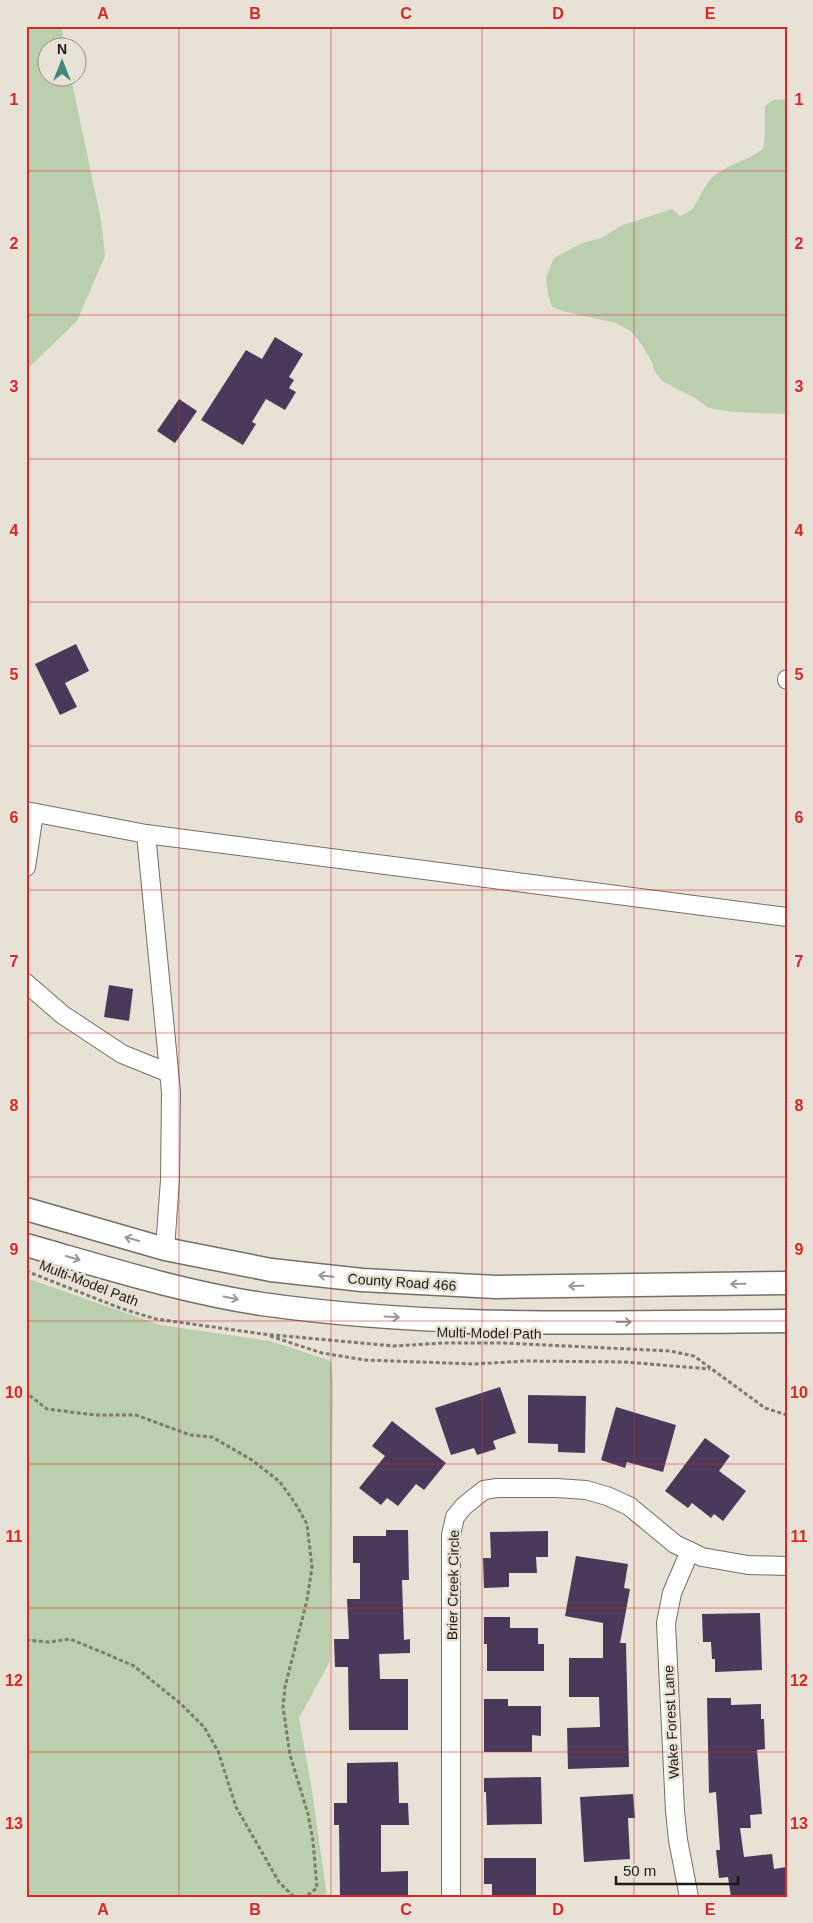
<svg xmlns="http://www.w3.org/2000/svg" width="813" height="1923" font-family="Arial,sans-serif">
  <rect width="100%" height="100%" fill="#e8e1d5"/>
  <!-- green -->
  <g fill="#b9cfad">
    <polygon points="26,26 63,26 62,30 65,47 48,48 48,78 71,78 101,220 105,256 77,321 26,370"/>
    <path d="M787,99V414L732,412L709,408L695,398L662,381L654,370L652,362L642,345L631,331L616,323L562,311L552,307L548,295L546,277L554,258L582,243L601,238L623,225L672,209L680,216C684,214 691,211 693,208C701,197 704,184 715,175C730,164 748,160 763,149L765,134V106L773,100Z"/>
    <polygon points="26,1278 160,1325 270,1341 331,1361 333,1380 330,1661 299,1718 311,1784 327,1897 26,1897"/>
  </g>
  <!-- building -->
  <g fill="#4b395c">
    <polygon points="275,337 303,354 289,377 294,380 289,388 296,392 285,410 266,399 252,422 256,424 243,445 201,420 246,350 262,359"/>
    <polygon points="179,399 197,411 175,443 157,431"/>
    <polygon points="76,644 89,671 65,683 77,707 60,715 35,664"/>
    <polygon points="109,985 133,989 129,1021 104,1017"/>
    <polygon points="500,1387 516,1433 493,1441 496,1449 477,1455 474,1448 451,1455 435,1408"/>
    <polygon points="528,1395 586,1396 585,1453 558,1452 558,1444 528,1443"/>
    <polygon points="616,1407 676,1425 663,1472 627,1462 625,1468 601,1460"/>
    <polygon points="392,1421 446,1463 424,1490 416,1484 398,1506 387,1498 381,1505 359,1488 385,1456 372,1446"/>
    <polygon points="705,1438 730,1456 719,1471 746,1491 723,1521 714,1514 711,1518 692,1503 688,1508 665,1491"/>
    <polygon points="386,1530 408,1530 409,1580 402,1580 404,1640 410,1639 410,1653 379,1654 380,1679 408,1679 408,1730 349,1730 348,1667 335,1667 334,1639 349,1639 347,1599 360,1599 360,1563 353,1563 353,1536 386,1536"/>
    <polygon points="548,1531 548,1557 536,1557 537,1573 509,1573 509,1587 484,1588 483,1558 491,1558 490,1532"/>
    <polygon points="576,1556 628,1564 624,1588 630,1589 620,1643 626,1643 629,1767 568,1769 567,1728 600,1727 599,1697 569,1697 569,1658 603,1658 603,1623 565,1616"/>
    <polygon points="760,1613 762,1670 715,1672 715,1659 712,1659 711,1642 703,1642 702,1614"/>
    <polygon points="484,1617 510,1617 510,1628 538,1628 538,1644 544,1644 544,1671 487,1671 487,1644 484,1644"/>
    <polygon points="707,1698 731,1698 731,1705 761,1704 761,1719 764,1719 765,1749 757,1750 762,1814 750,1815 751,1828 740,1828 744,1857 772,1854 774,1869 786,1867 787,1895 769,1897 731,1897 728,1877 719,1878 716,1850 720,1850 716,1792 709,1793"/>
    <polygon points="484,1699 508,1699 508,1706 541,1706 541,1736 532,1735 532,1752 484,1752"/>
    <polygon points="398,1762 399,1803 408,1803 409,1825 381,1825 381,1872 408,1871 408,1897 340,1897 339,1825 334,1825 334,1803 347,1803 347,1763"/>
    <polygon points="541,1777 542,1824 487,1825 486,1792 484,1792 484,1778"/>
    <polygon points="633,1794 635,1818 628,1818 630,1859 584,1862 580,1797"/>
    <polygon points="484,1858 536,1858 536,1897 492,1897 492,1884 484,1884"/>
  </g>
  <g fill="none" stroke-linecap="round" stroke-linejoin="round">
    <defs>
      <g id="minor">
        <polyline points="787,679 787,680"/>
        <polyline points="26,811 146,834 787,917"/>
        <polyline points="146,834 171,1092 170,1180 165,1249"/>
        <polyline points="26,867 34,813"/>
        <polyline points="26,983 63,1015 122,1054 169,1073"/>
        <polyline points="451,1897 451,1535 455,1517 464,1506 484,1490 497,1488 557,1488 586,1490 607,1496 629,1506 675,1544 702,1557 748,1565 787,1566"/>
        <polyline points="689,1897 678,1840 675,1811 666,1623 672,1593 690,1551"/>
      </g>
      <g id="major">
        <polyline points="26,1209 165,1249 271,1270 362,1280 496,1287 787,1283"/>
        <path d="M26,1245C104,1267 182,1292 262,1304C436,1329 612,1322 787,1321"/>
      </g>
    </defs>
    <!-- minor casing -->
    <use href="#minor" stroke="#756f65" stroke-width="20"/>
    <!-- major casing -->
    <use href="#major" stroke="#756f65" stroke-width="25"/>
    <!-- path -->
    <g stroke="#7e7971" stroke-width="3" stroke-dasharray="4 2.5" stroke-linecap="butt">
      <polyline points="26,1271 120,1308 156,1319 263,1334 394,1346 443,1343 504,1343 670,1351 694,1356 765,1408 787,1415"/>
      <polyline points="270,1336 322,1353 365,1360 474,1364 526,1361 625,1362 710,1369"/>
      <polyline points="26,1390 29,1395 47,1409 95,1415 136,1415 190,1435 212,1437 252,1460 280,1482 295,1503 307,1524 312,1567 307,1600 285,1687 283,1707 290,1755 308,1814 313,1841 317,1888 305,1897"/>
      <polyline points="26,1640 49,1642 70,1639 111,1656 134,1666 181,1704 204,1727 218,1751 236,1807 279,1882 293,1896 302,1897"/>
    </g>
    <!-- minor -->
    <use href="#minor" stroke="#fff" stroke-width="18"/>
    <!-- major -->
    <use href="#major" stroke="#fff" stroke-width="22"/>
  </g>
  <!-- one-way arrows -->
  <defs><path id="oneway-shaft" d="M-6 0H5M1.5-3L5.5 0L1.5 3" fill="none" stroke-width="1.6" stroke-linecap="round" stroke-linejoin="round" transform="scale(1.25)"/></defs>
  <g stroke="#999896">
    <use href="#oneway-shaft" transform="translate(132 1239) rotate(-164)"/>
    <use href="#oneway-shaft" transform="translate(73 1258) rotate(16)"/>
    <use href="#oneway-shaft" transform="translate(326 1276) rotate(-174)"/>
    <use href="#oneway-shaft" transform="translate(738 1284) rotate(179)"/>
    <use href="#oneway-shaft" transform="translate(576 1286) rotate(179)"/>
    <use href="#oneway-shaft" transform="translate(231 1298) rotate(11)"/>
    <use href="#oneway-shaft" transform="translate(392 1317) rotate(3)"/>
    <use href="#oneway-shaft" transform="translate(624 1322)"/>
  </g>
  <!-- grid -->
  <path fill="none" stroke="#d62828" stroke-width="1" stroke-opacity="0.55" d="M179,26V1897M331,26V1897M482,26V1897M634,26V1897M26,171H787M26,315H787M26,459H787M26,602H787M26,746H787M26,890H787M26,1033H787M26,1177H787M26,1321H787M26,1464H787M26,1608H787M26,1752H787"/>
  <g text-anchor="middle" stroke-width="5" stroke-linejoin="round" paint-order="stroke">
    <!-- street labels -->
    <g font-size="14" fill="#1d1a16" stroke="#e8e1d5">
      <text transform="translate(402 1282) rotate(4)" y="5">County Road 466</text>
      <text transform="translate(89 1283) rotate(21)" y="5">Multi-Model Path</text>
      <text transform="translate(489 1333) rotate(1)" y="5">Multi-Model Path</text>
      <text transform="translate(453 1585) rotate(-89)" y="5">Brier Creek Circle</text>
      <text transform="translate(671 1722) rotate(-93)" y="5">Wake Forest Lane</text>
    </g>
  </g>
  <!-- border -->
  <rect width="813" height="1923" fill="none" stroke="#e8e1d5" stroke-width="55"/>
  <!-- north arrow -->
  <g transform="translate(62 62)"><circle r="24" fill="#e8e1d5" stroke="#979189"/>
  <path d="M0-4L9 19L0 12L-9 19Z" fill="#42877e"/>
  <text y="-8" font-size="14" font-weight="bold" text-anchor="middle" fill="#1d1a16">N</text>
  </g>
  <!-- scale -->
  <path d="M616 1876v8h122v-8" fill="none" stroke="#1d1a16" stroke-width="2.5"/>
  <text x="623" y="1876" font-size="15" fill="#1d1a16" stroke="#e8e1d5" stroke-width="4" paint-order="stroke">50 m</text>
  <rect x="28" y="28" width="758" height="1868" fill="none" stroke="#d62828" stroke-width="2"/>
  <g font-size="16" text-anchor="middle" font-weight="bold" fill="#d62828">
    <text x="103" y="19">A</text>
    <text x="255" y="19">B</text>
    <text x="406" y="19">C</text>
    <text x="558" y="19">D</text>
    <text x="710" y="19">E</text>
    <text x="14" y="105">1</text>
    <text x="799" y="105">1</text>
    <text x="14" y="249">2</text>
    <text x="799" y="249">2</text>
    <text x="14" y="392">3</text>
    <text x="799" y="392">3</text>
    <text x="14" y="536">4</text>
    <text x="799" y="536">4</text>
    <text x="14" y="680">5</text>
    <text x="799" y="680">5</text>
    <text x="14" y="823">6</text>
    <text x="799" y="823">6</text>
    <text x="14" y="967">7</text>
    <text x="799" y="967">7</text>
    <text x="14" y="1111">8</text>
    <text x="799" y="1111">8</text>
    <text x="14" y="1255">9</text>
    <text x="799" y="1255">9</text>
    <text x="14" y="1398">10</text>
    <text x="799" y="1398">10</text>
    <text x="14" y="1542">11</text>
    <text x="799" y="1542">11</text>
    <text x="14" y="1686">12</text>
    <text x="799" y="1686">12</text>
    <text x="14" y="1829">13</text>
    <text x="799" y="1829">13</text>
    <text x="103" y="1915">A</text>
    <text x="255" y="1915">B</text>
    <text x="406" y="1915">C</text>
    <text x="558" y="1915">D</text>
    <text x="710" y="1915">E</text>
  </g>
</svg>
